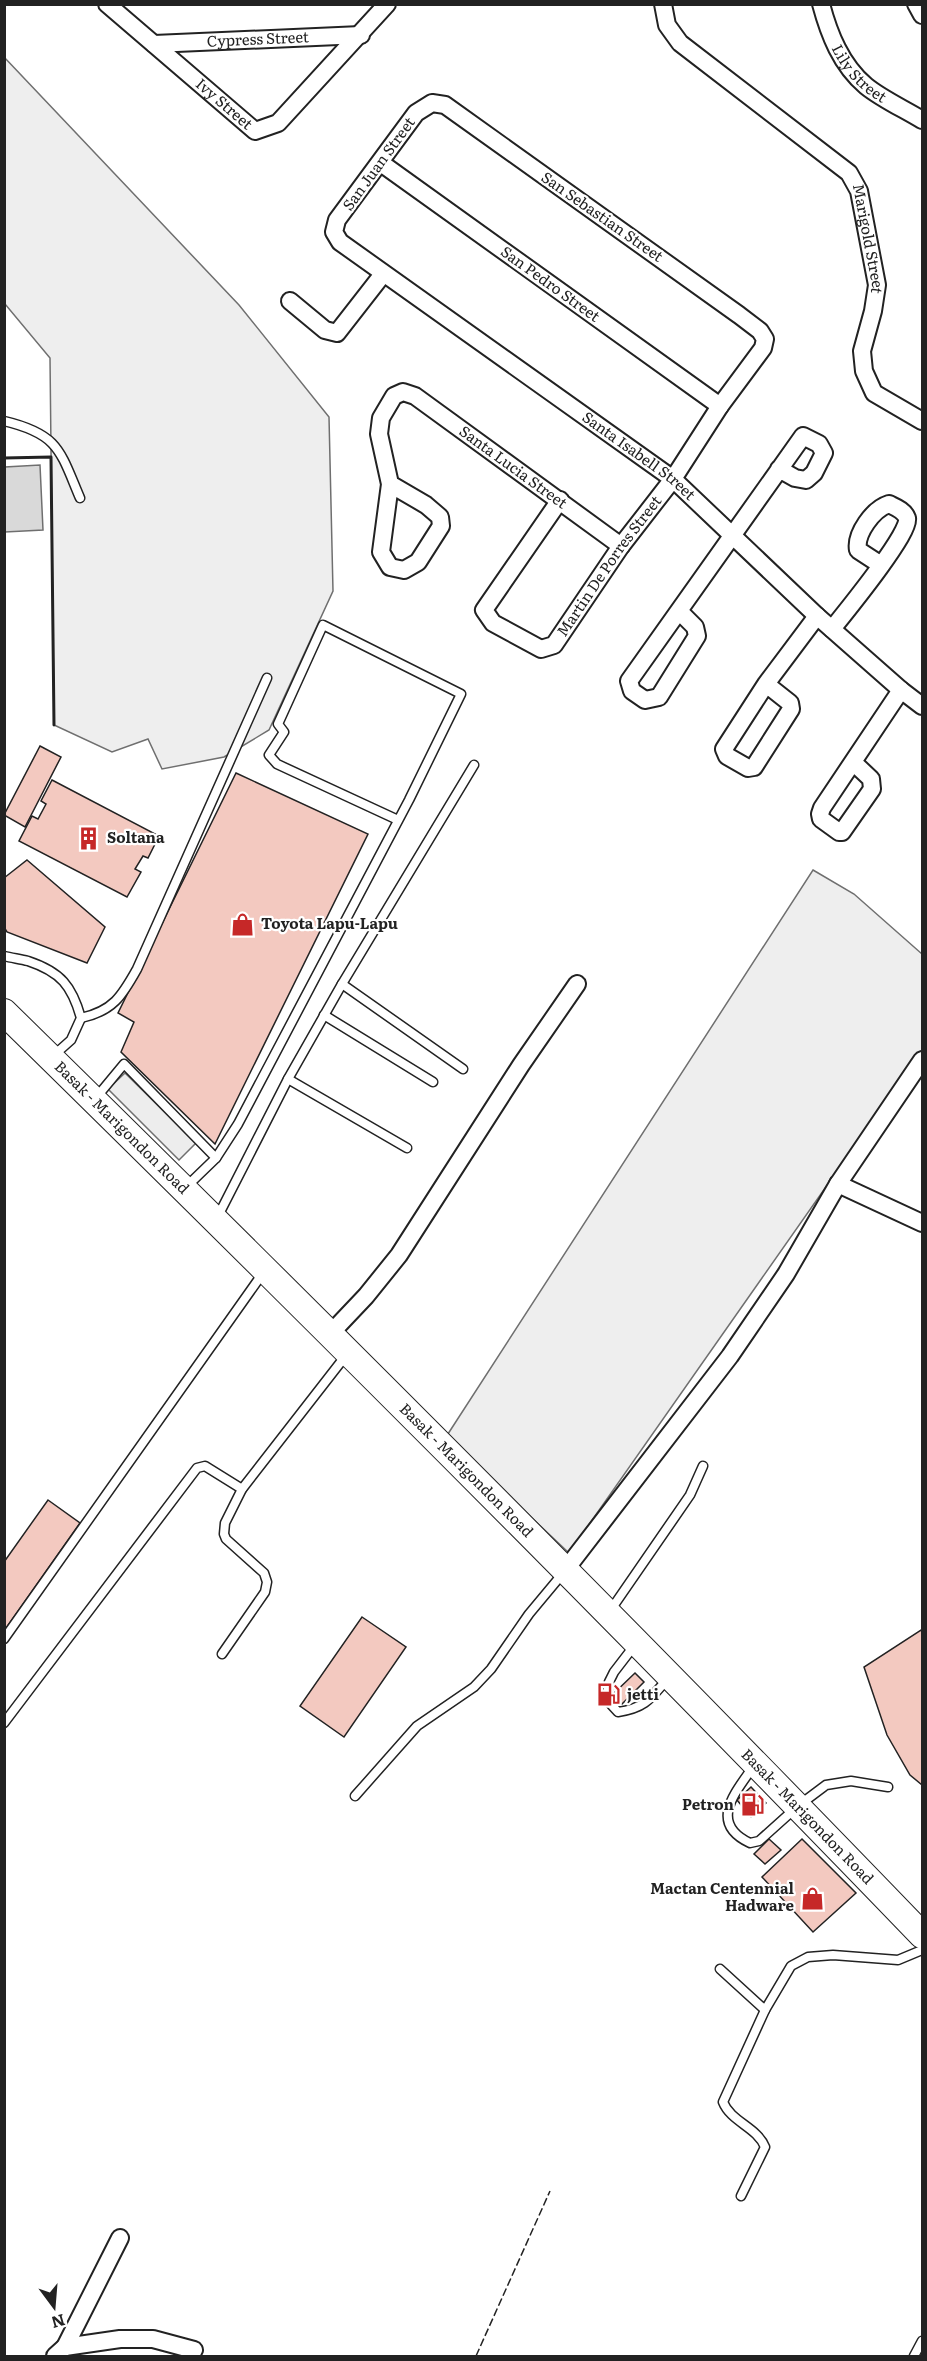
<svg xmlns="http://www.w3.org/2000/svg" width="927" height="2361" font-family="Literata,serif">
  <rect width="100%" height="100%" fill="#fff"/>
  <!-- green -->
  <g fill="#eee" stroke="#6f6f6f" stroke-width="1.5">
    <polygon points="4,57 239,305 329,417 333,591 269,730 224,757 162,769 148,739 112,752 54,725 50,358 5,304"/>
    <polygon points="813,870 854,894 922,954 922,1050 569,1553 446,1437"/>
  </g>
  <!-- parking -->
  <polygon fill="#ededed" stroke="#6f6f6f" stroke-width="1.5" points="125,1073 196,1143 179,1160 108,1089"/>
  <!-- water -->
  <polygon fill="#d9d9d9" stroke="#6f6f6f" stroke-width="1.5" points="40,465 43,530 5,532 5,467"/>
  <!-- building -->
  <g fill="#f3c9c0" stroke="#222" stroke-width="1.5">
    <polygon points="40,746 61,757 25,827 4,815"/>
    <polygon points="236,773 368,834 215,1144 121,1052 134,1022 118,1013"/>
    <polygon points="52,780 159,836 148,858 143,856 135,869 141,872 127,897 19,841 32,816 38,819 46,804 41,801"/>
    <polygon points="27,860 105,927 87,963 7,932 4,927 4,878"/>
    <polygon points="48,1500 80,1523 4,1631 4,1562"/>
    <polygon points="362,1617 406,1647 344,1737 300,1706"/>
    <polygon points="921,1630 922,1632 922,1785 910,1775 887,1735 864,1667"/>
    <polygon points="635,1673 644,1682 619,1707 609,1698"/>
    <polygon points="751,1787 766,1803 751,1817 737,1800"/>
    <polygon points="769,1839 781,1850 765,1864 754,1854"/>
    <polygon points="802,1839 856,1893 813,1932 762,1877"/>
  </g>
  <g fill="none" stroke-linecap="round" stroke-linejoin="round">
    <defs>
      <g id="lane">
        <path d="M4,421C59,434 60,451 80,498"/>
        <path d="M4,956C12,958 20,959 28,961C61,972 72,986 81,1018L71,1040L53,1056"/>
        <polyline points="342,984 463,1069"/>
        <polyline points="324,1015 433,1082"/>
        <path d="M81,1018C113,1011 122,996 137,969L267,678"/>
        <polyline points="288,1079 407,1148"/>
        <polyline points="95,1099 124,1064 216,1158 187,1186"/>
        <polyline points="216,1158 238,1124 409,800 461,694 323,625 278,724 284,732 269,755 277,764 398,820"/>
        <polyline points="217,1218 288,1079 342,984 474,765"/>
        <polyline points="610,1611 690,1495 703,1466"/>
        <polyline points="4,1639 263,1273"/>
        <path d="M634,1646L614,1672L609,1682L606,1699L618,1712C646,1708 651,1698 669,1677"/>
        <polyline points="222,1654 265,1592 267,1582 264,1573 226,1539 224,1534 225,1523 242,1489 347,1354"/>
        <polyline points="4,1723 197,1468 205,1466 242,1489"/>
        <path d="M753,1767C735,1793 708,1823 750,1843L759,1841L798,1806L826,1785L851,1781L888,1787"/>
        <polyline points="355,1796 417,1726 474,1687 491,1669 529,1614 564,1572"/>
        <polyline points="720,1969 765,2010"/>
        <path d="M741,2196L765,2147C757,2127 731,2122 723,2102L765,2010L791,1966L808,1957L833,1955L898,1960L922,1950"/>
        <polyline points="914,2356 922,2341"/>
      </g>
      <g id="street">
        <path id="s1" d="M107,4L255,131L278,123L387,4"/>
        <path id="s2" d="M663,4L667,25L680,43L849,173L859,191L877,285L873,311L862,351L864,371L874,393L922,421"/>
        <path id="s3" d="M821,4C829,34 841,65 866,86C882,99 904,109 922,120"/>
        <polyline points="916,4 922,15"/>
        <path id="s4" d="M154,44L361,35"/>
        <path id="s5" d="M381,163L720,406"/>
        <polyline points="290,301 325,330 337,333 383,274"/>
        <path id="s6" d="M390,484L426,505L440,517L441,526L418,562L404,570L390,567L381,552L390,484L379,434L381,418L394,396L403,392L415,396L621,546"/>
        <path id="s7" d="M560,500L484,610L493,623L541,649L554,645L621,546L673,479L720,406L763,348L765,339L760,331L739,315L445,105L432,103L416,113L337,220L334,232L340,242L673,479L817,616L901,690L922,706"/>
        <polyline points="680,612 695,627 697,636 659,697 645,700 632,691 629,681 803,436 819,444 824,453 814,473 806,480 795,478 779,469"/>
        <path d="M832,629C844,614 912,531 907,518C904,510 895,507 889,504C873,509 855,534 858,550L881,565"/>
        <polyline points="766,684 790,703 791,709 754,767 748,768 727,756 724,749 766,684 817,616"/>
        <polyline points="854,763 871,779 872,789 842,832 839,832 821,819 820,814 822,808 901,690"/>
        <polyline points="838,1184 922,1223"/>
        <polyline points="330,1334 366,1296 399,1255 521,1065 577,984"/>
        <polyline points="566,1569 730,1356 786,1274 838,1184 922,1060"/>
        <polyline points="65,2347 120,2238"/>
        <polyline points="55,2356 65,2347 120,2339 153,2339 194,2350"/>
      </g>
      <g id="primary">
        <path id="s8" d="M4,1012C314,1316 621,1623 922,1935"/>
      </g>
    </defs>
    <!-- lane casing -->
    <use href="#lane" stroke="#222" stroke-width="11"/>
    <!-- street casing -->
    <use href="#street" stroke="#222" stroke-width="20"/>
    <!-- primary casing -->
    <use href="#primary" stroke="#222" stroke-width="28"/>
    <!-- lane -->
    <use href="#lane" stroke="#fff" stroke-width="8"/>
    <!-- street -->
    <use href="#street" stroke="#fff" stroke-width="16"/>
    <!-- primary -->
    <use href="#primary" stroke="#fff" stroke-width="26"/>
    <!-- fence -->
    <polyline stroke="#222" stroke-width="1.5" stroke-dasharray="8 3" stroke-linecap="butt" points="476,2356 550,2191"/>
    <!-- wall -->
    <polyline stroke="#222" stroke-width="3" points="4,458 51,457 54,725"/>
  </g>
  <!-- icons -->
  <defs>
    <symbol id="building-bare" viewBox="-9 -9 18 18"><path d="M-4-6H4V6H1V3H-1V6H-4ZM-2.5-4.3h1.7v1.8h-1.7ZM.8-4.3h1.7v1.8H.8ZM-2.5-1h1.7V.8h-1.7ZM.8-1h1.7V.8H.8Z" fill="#c62828" stroke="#fff" stroke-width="2.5" paint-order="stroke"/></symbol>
    <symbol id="shop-bare" viewBox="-9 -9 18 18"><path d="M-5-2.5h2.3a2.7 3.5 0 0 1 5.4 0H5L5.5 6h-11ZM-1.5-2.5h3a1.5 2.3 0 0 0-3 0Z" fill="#c62828" stroke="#fff" stroke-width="2.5" paint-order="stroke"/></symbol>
    <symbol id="fuel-bare" viewBox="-9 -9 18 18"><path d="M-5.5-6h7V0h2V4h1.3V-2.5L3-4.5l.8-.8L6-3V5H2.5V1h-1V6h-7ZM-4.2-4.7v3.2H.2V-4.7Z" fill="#c62828" stroke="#fff" stroke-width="2.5" paint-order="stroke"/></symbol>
  </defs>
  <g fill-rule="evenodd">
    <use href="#building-bare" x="72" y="822" width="33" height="33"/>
    <use href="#shop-bare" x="226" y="908" width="33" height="33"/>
    <use href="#fuel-bare" x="592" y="1678" width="33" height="33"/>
    <use href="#fuel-bare" x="736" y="1788" width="33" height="33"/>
    <use href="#shop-bare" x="796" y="1882" width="33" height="33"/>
  </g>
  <g text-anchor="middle" stroke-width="4.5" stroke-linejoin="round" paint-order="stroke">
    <!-- street labels -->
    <g font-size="15" fill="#222" stroke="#fff">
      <text dy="5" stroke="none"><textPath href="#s4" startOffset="104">Cypress Street</textPath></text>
      <text dy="5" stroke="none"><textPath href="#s3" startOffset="81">Lily Street</textPath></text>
      <text dy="5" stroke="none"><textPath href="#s1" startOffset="154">Ivy Street</textPath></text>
      <text transform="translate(379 164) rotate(-54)" y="5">San Juan Street</text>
      <text transform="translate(602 217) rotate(35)" y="5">San Sebastian Street</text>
      <text dy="5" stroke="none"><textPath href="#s2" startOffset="326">Marigold Street</textPath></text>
      <text dy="5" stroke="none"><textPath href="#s5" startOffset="208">San Pedro Street</textPath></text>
      <text dy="5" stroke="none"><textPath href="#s7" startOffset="1544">Santa Isabell Street</textPath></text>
      <text dy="5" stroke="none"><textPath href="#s6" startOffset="465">Santa Lucia Street</textPath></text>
      <text dy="5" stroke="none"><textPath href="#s7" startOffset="314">Martin De Porres Street</textPath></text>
      <text dy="5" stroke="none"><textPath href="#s8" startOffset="165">Basak - Marigondon Road</textPath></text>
      <text dy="5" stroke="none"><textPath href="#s8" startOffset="651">Basak - Marigondon Road</textPath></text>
      <text dy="5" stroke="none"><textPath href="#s8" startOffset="1137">Basak - Marigondon Road</textPath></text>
    </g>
    <!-- poi labels -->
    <g font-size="15" font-weight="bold" fill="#222" stroke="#fff" text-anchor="start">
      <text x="107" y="843">Soltana</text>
      <text x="261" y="929">Toyota Lapu-Lapu</text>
      <text x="627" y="1700">jetti</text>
      <text x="734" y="1810" text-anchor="end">Petron</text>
      <text x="794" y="1894" text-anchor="end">Mactan Centennial<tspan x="794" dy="17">Hadware</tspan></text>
    </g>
  </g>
  <!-- border -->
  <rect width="927" height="2361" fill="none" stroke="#222222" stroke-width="12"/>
  <!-- north arrow -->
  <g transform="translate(54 2307) rotate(164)" stroke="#ffffff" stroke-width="4.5" paint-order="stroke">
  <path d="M0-4.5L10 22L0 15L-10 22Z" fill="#222222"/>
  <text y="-9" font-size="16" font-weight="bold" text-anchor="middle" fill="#222222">N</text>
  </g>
</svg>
